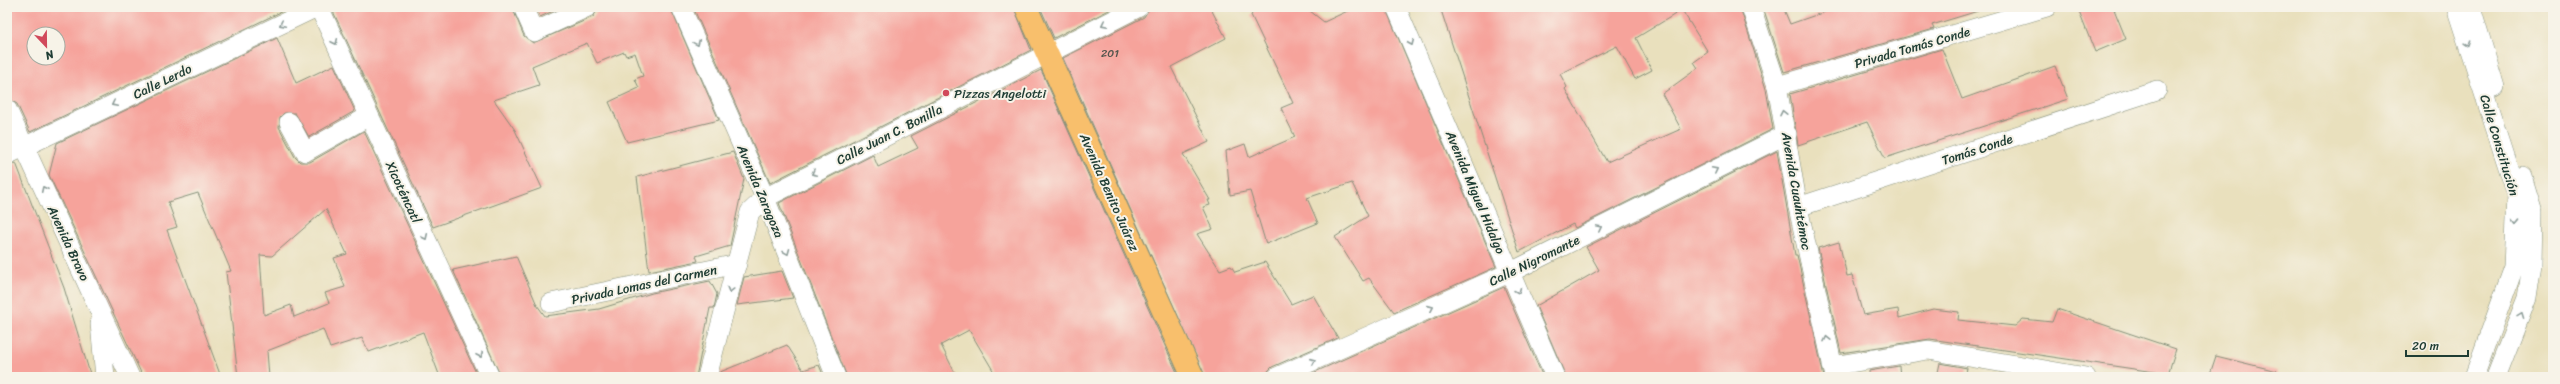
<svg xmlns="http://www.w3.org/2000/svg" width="2560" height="384" font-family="Sriracha,sans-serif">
  <rect width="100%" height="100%" fill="#f7f3e8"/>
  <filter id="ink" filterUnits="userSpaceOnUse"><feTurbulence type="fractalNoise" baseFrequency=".025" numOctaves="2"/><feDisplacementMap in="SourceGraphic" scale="8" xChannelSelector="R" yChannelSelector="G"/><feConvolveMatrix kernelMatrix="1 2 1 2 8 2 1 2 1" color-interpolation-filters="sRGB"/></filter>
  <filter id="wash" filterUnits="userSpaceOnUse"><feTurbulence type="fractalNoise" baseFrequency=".012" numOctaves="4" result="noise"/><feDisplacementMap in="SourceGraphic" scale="16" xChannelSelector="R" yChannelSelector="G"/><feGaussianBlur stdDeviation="0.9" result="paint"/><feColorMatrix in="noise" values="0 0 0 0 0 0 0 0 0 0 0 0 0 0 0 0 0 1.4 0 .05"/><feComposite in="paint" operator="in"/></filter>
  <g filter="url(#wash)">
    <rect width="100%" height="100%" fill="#e9e0bd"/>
    <g id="blocks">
      <!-- building -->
      <g fill="#f6a39b" fill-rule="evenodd">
        <path d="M7,7H291L30,132L17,104L7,98ZM34,34H58V58H34Z"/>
        <polygon points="331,7 512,7 524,36 533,43 593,17 599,7 670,7 719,120 627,142 609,102 639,88 635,79 643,76 635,53 626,56 624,52 597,63 587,43 532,66 539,85 494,100 515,130 542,188 433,227"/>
        <polygon points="535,7 562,7 540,17"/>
        <polygon points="693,7 1014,7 1031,50 770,183"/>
        <polygon points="1040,7 1115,7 1054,38"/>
        <polygon points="1150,7 1210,7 1226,38 1171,67 1209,142 1183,154 1210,200 1208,200 1210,205 1203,207 1213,229 1197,234 1220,270 1231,266 1235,272 1265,262 1291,304 1313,295 1338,338 1272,367 1268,371 1266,377 1205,377 1063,58 1144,17"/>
        <polygon points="1258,7 1305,7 1324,22 1356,7 1385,7 1496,267 1394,312 1369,278 1363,281 1335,237 1368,216 1352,183 1307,198 1318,223 1266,244 1250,191 1230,195 1226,151 1245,144 1249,157 1295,137 1281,108 1293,103 1251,15"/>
        <path d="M1440,7H1740L1766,89L1773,129L1575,228L1573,224L1519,252ZM1682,10L1708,52L1694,62L1698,68L1662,94L1681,129L1607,162L1565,89L1567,87L1560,74L1617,46L1635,79L1652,70L1636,38Z"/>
        <polygon points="1763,7 1783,7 1790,24 1839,7 1977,7 1978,11 1932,25 1934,29 1784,72"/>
        <polygon points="2077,7 2113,7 2126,39 2095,52"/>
        <path d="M277,38L296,83L334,65L355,111L309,137L295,113H284L280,117L279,127L295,157L300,162H310L364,131L478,377H440L423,332L369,352L362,338L330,348L323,329L267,351L269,377H238L226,272L231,271L198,193L168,202L177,227L167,230L221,377H143L49,175L57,143ZM326,209L347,254L334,258L345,287L325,293L329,303L294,317L291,305L264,315L260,255L272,256Z"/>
        <polygon points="1942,49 1962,99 2055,66 2068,99 1885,158 1867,122 1798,145 1790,94"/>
        <polygon points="1041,70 1179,377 997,377 969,330 941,345 957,377 847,377 779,203 873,155 878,167 918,148 911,136"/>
        <polygon points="1777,151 1795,255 1797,255 1824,377 1566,377 1536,306 1599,270 1586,247"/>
        <polygon points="733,152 744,179 730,246 696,256 698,261 649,271 637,177"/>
        <polygon points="16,163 64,288 91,377 7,377 7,166"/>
        <polygon points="1839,242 1847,276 1852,275 1863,315 1898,309 1899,318 1933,309 1959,312 1958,320 2015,326 2023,319 2052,322 2057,309 2176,349 2168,374 1930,339 1841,353 1818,248"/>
        <polygon points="516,256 537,305 545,316 599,309 652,293 710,281 717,294 714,308 710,308 696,377 501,377 453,270"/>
        <polygon points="782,271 793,298 737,305 744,277"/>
        <polygon points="1504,287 1543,377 1304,377"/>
        <polygon points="787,345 803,370 819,365 824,377 718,377 720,372"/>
        <polygon points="2216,356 2277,371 2276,377 2209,377"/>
        <polygon points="1940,363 1967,368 1965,377 1937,377"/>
        <polygon points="1899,366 1900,377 1869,377 1869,371"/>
      </g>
    </g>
  </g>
  <g filter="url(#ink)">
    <use href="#blocks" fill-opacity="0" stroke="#848e78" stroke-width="1"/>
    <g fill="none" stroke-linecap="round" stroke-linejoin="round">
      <defs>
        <g id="street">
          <polyline points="319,7 490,377"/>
          <polyline points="523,7 534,32 588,7"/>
          <polyline points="681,7 765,198 836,377"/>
          <polyline points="1396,7 1555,377"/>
          <polyline points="1751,7 1777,86 1798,207 1835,377"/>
          <polyline points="2456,7 2517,195 2514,267 2474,377"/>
          <polyline points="2471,7 2495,87"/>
          <polyline points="1777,86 2047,7"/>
          <polyline points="7,109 130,377"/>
          <polyline points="289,122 305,152 369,116"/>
          <polyline points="7,155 317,7"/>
          <polyline points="1798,207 2157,90"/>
          <polyline points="551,303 737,264"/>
          <polyline points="100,323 105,377"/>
          <polyline points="1832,366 1928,350 2086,377"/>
          <polyline points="707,377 750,212 765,198 1139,7"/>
          <polyline points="1277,377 1511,272 1787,134"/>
          <polyline points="2496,377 2527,298 2532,265 2533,212 2522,176"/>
        </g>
        <polyline id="primary" points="1026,7 1193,377"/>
      </defs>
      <!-- street casing -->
      <use href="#street" stroke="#848e78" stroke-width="20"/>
      <!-- primary casing -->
      <use href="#primary" stroke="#848e78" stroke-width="24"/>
      <!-- street -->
      <use href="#street" stroke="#fff" stroke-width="19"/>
      <!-- primary -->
      <use href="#primary" stroke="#f8bf6c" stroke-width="22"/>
    </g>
    <!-- one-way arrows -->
    <defs><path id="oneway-chevron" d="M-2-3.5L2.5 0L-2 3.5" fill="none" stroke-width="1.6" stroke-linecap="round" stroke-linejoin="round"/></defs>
    <g stroke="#8f9e9a">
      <use href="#oneway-chevron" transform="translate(282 24) rotate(154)"/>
      <use href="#oneway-chevron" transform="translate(1104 24) rotate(154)"/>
      <use href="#oneway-chevron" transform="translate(335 42) rotate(65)"/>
      <use href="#oneway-chevron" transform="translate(697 43) rotate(66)"/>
      <use href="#oneway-chevron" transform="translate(1411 43) rotate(67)"/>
      <use href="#oneway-chevron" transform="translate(2468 44) rotate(72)"/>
      <use href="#oneway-chevron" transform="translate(114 104) rotate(154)"/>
      <use href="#oneway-chevron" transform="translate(1783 113) rotate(-102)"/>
      <use href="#oneway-chevron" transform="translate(1715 170) rotate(-27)"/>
      <use href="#oneway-chevron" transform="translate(814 173) rotate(153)"/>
      <use href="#oneway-chevron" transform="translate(44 189) rotate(-115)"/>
      <use href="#oneway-chevron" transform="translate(2516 222) rotate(92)"/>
      <use href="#oneway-chevron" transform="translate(1599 228) rotate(-27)"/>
      <use href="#oneway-chevron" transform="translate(425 237) rotate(65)"/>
      <use href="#oneway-chevron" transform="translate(787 252) rotate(68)"/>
      <use href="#oneway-chevron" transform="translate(730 290) rotate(105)"/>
      <use href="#oneway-chevron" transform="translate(1518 291) rotate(67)"/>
      <use href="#oneway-chevron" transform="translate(1431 308) rotate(-24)"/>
      <use href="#oneway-chevron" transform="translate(2521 315) rotate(-69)"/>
      <use href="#oneway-chevron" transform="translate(1827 339) rotate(-102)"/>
      <use href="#oneway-chevron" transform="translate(480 355) rotate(65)"/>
      <use href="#oneway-chevron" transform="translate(1313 361) rotate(-24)"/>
    </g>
  </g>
  <!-- markers -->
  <circle fill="#d1495b" stroke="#f7f3e8" stroke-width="1.5" cx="946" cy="93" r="4"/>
  <g text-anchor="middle" stroke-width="4" stroke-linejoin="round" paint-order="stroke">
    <!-- number labels -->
    <g font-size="11" fill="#55564e">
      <text x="1110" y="57">201</text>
    </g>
    <!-- street labels -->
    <g font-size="13" fill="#1f3d34" stroke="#f7f3e8">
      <text transform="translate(1912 47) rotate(-16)" y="5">Privada Tomás Conde</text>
      <text transform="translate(162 81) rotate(-26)" y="5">Calle Lerdo</text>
      <text transform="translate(889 134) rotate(-27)" y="5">Calle Juan C. Bonilla</text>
      <text transform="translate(2500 145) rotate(73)" y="5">Calle Constitución</text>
      <text transform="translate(1977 149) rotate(-18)" y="5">Tomás Conde</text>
      <text transform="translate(761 191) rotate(67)" y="5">Avenida Zaragoza</text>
      <text transform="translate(1797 191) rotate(80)" y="5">Avenida Cuauhtémoc</text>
      <text transform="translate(404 192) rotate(65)" y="5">Xicoténcatl</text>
      <text transform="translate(1110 192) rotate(66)" y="5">Avenida Benito Juárez</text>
      <text transform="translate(1476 192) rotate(67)" y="5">Avenida Miguel Hidalgo</text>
      <text transform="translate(69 243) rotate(65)" y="5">Avenida Bravo</text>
      <text transform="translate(1534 260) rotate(-26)" y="5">Calle Nigromante</text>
      <text transform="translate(644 284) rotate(-12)" y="5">Privada Lomas del Carmen</text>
    </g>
    <!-- poi labels -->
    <g font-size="13" fill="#1f3d34" stroke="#f7f3e8" text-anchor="start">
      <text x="954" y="98">Pizzas Angelotti</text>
    </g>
  </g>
  <!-- margin -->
  <rect width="2560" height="384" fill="none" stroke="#f7f3e8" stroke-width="24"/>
  <!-- north arrow -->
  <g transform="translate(46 46) rotate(158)"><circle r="19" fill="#f7f3e8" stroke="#a1aaa0"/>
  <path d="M0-3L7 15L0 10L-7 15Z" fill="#d1495b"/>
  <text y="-6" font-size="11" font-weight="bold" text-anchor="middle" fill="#1f3d34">N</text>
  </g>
  <!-- scale -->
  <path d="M2406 350v6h62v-6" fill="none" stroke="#1f3d34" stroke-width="2"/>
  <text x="2412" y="350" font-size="12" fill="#1f3d34" stroke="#f7f3e8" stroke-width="3" paint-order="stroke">20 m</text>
</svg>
